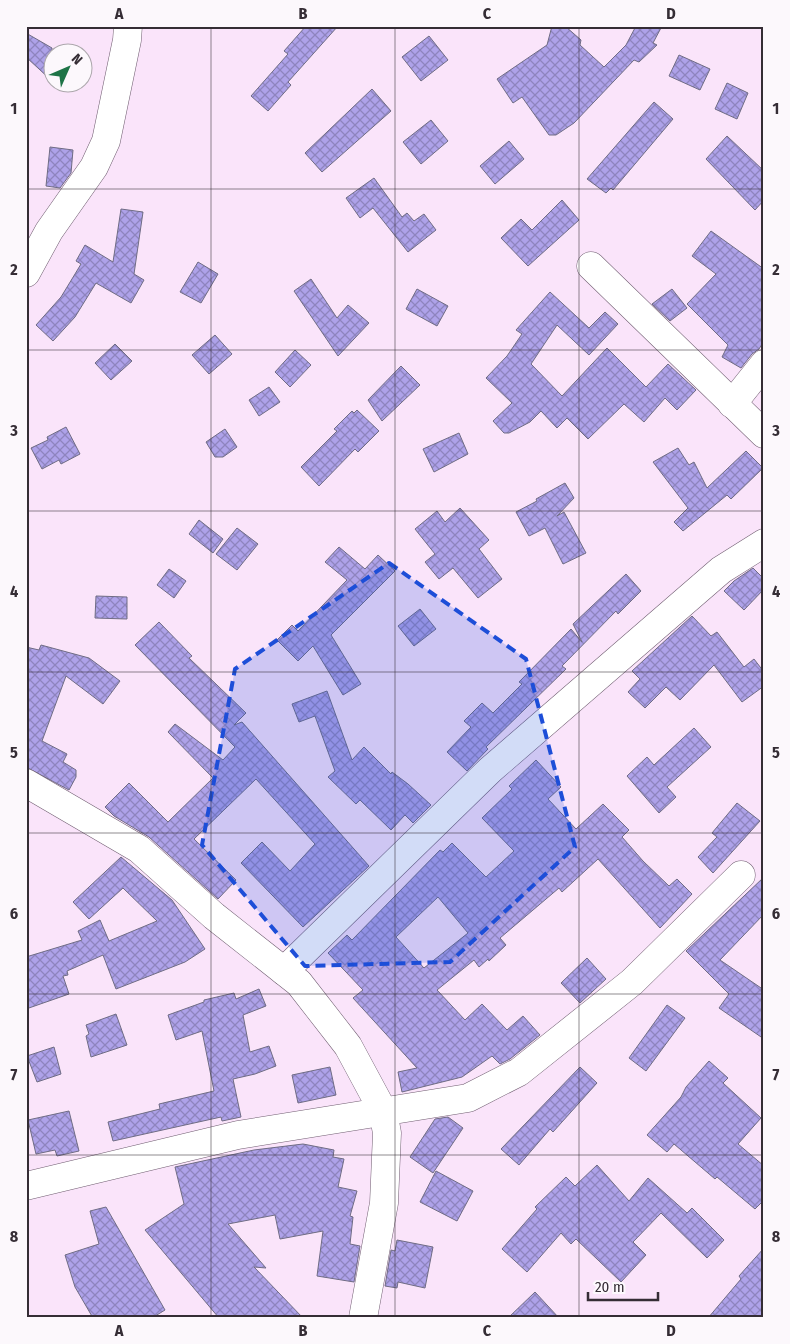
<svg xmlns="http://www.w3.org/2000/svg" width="790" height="1344" font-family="'Fira Sans Condensed',sans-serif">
  <defs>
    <pattern id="building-cross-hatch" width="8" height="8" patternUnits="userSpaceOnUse" patternTransform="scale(1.25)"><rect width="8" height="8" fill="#aea2e9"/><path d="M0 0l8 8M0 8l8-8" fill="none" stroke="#8e84be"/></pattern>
  </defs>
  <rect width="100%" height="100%" fill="#fae4fa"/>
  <!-- building -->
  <g fill="url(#building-cross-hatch)" stroke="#6f6c84" fill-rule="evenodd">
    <polygon points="306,26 338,26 288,82 291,85 268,111 251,96 288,54 284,51"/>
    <polygon points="552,26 565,26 581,40 580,45 604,67 626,45 636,26 662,26 653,43 657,45 639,62 634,60 574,123 556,135 549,135 522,97 513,103 497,79 547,45"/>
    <polygon points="26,33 52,48 52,81 26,57"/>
    <polygon points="429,36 448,60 421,81 402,57"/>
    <polygon points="679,55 710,69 700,90 669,76"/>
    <polygon points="727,83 748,93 737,119 715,109"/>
    <polygon points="372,89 391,111 322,172 305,153"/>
    <polygon points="654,102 673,119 613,190 611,188 606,193 587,179"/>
    <polygon points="431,120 448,141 421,164 403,142"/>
    <polygon points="727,136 764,171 764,200 755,210 706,159"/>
    <polygon points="509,141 524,159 495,184 480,166"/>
    <polygon points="50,147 73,150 71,173 60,188 46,186"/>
    <polygon points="374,178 402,217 407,213 414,221 424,214 436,230 408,252 373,208 360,218 346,198"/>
    <polygon points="562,200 579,220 528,266 501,238 521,219 532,230"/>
    <polygon points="121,209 143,212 134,274 144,280 131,303 96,283 75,317 53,341 36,325 61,297 75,274 81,264 76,261 85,245 113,262"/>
    <polygon points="711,231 764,269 764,341 759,349 752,354 741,368 722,357 728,345 687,304 716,274 692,256"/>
    <polygon points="198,262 218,274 201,303 180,292"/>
    <polygon points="311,279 337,318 348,305 369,323 338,356 294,291"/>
    <polygon points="417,289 448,306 437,326 406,309"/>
    <polygon points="672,289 687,308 670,321 652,304"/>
    <polygon points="550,292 589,328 605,312 618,324 589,355 557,325 531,364 562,396 607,348 646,387 668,364 696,390 677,410 665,398 644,422 624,404 588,439 567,418 557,428 541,411 530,422 509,433 504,433 493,421 512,403 486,378 507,356 522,334 516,330"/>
    <polygon points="215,335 232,354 209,374 192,355"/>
    <polygon points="115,344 132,361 111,380 95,363"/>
    <polygon points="295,350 311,365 290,387 275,372"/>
    <polygon points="401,366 420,385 382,421 368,400"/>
    <polygon points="269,387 280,402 259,416 249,400"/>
    <polygon points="357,410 379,431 358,452 355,449 319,486 301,467 337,431 334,429 352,411 354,413"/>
    <polygon points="66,427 80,454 61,464 59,460 42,469 31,448 48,440 47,437"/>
    <polygon points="225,429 237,447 223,457 215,457 206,442"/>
    <polygon points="459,433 468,454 434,472 423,449"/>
    <polygon points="678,448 689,465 694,462 707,488 746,451 763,468 731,499 727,495 683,531 674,522 688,508 653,462"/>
    <polygon points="565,483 574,498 557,516 564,512 586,553 563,564 545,528 529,536 516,512 537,501 536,499"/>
    <polygon points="460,508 489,540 479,549 502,579 478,598 453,568 439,579 425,562 435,554 415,529 437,511 445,522"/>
    <polygon points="199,520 223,539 213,553 189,534"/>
    <polygon points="237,528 258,544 237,570 216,554"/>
    <polygon points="339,547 365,569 378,555 395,571 331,635 361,684 343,695 313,646 298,661 277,640 292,625 298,631 347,580 325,562"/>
    <polygon points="753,568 764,579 764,589 744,610 724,591 734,581"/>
    <polygon points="169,569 186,581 174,598 157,585"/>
    <polygon points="626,574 641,591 618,614 616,611 562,666 566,669 486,747 488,749 467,771 447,752 471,727 464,721 482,703 493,713 522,684 519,682 571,629 582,642 573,624"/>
    <polygon points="96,596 127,597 127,619 95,618"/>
    <polygon points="420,609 436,629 414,646 398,626"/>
    <polygon points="692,616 711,636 717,632 744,667 754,659 764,672 764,686 742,702 714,665 680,700 666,687 645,708 628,692 640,679 632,671"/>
    <polygon points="159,622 192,656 189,658 246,713 234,725 242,722 369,866 303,927 241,863 262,842 290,871 315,844 256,779 194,839 236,880 218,899 149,837 114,816 105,807 129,783 168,822 213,778 168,732 175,724 223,760 235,747 135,645"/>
    <polygon points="41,645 89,658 120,681 103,704 66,676 42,741 67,754 63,762 76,770 76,777 69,790 26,767 26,647 39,650"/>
    <polygon points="327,691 352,760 364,747 391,774 392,772 408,784 431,805 413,823 405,815 391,830 360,800 356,804 328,777 335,771 315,716 299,722 292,704"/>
    <polygon points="694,728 711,747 667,787 676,797 659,813 627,776 647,757 654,765"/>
    <path d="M536,760L561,787L548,799L576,829L603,804L629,830L622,837L643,861L669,886L677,879L692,894L660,928L598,859L562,892L559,888L500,938L506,945L489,961L488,959L479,967L474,960L437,990L465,1020L482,1004L507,1030L523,1016L540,1035L510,1059L500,1064L492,1056L462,1077L402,1092L398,1072L417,1068L353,998L363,990L328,953L347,935L352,940L440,850L443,852L452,843L486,877L514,851L482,818L512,789L509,786ZM438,897L468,933L424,968L396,937Z"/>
    <polygon points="737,803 760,821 713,873 698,857 717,837 712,833"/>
    <polygon points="121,857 172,900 205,949 185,962 116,989 103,955 67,971 68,975 63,976 69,994 26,1009 26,957 82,940 78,931 100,920 109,941 157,921 123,888 89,919 73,902"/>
    <polygon points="764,877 764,914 720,960 764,990 764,1039 719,1008 729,994 686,951"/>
    <polygon points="587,958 606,979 580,1003 561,983"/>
    <polygon points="259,989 266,1006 243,1015 250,1052 269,1046 276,1066 255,1074 233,1079 241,1117 222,1121 221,1117 113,1141 108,1122 160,1109 159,1104 214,1091 202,1031 176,1040 168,1015 204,1002 204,1000 234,993 236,999"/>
    <polygon points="667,1005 685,1018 646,1071 629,1058"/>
    <polygon points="116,1014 127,1045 91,1057 86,1036 89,1034 86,1025"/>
    <polygon points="54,1047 61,1074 37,1082 27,1056"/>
    <polygon points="709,1061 728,1078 723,1083 761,1118 738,1144 764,1166 764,1200 755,1209 717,1177 715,1179 674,1144 667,1152 647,1135 681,1097 686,1087"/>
    <polygon points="330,1067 336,1095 298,1103 292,1075"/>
    <polygon points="580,1067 597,1083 553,1132 550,1129 519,1165 501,1149"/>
    <polygon points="69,1111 79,1151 57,1156 55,1150 36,1154 28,1120"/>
    <polygon points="448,1117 463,1128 433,1173 410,1157 435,1119"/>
    <polygon points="303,1144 334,1150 333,1157 344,1159 338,1187 357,1191 350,1216 353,1217 350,1244 360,1246 354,1282 317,1276 323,1231 280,1239 275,1215 228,1224 266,1268 254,1267 303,1318 219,1318 145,1230 184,1204 175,1167 254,1150"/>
    <polygon points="597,1165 629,1201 648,1178 687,1213 692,1208 724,1240 707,1258 661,1213 633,1242 646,1255 621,1282 576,1239 571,1244 561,1233 527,1272 502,1249 537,1209 535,1207 566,1177 575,1186"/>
    <polygon points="436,1171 473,1191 457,1221 420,1202"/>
    <polygon points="106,1207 165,1310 152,1318 93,1318 75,1287 65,1255 99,1244 90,1211"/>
    <polygon points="397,1240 433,1247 425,1288 398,1282 397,1288 385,1286 391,1250 395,1251"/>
    <polygon points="764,1248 764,1318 708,1318 741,1279 739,1276"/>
    <polygon points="535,1292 559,1318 508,1318"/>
  </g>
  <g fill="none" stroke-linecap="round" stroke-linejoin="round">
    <defs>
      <g id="minor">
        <polyline points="591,266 764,434"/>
        <polyline points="26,273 49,231 94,167 106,141 127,40 128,26"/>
        <polyline points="732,404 764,364"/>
        <polyline points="26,783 139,849 214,916 299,983 348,1046 383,1111 387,1133 384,1203 363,1318"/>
        <polyline points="284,971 490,770 721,570 764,543"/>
        <polyline points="26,1186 238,1135 468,1098 519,1072 632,982 741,875"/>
      </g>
    </defs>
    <!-- minor casing -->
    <use href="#minor" stroke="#705e71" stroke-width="29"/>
    <!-- minor -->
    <use href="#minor" stroke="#fff" stroke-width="28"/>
  </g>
  <!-- marked area -->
  <path fill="#1d4ed8" fill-opacity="0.2" stroke="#1d4ed8" stroke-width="4" stroke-dasharray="10 6" stroke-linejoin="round" d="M389,563L526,659L575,847L450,962L305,966L202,845L235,669Z"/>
  <!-- grid -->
  <path fill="none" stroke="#352d35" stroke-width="1" stroke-opacity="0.55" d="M211,26V1318M395,26V1318M579,26V1318M26,189H764M26,350H764M26,511H764M26,672H764M26,833H764M26,994H764M26,1155H764"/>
  <!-- border -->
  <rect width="790" height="1344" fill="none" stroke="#fcf8fc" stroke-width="55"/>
  <!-- north arrow -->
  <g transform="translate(68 68) rotate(45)"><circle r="24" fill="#fcf8fc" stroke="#aca7ac"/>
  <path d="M0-4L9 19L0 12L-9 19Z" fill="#1e7447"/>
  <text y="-8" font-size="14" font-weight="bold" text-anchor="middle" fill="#352d35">N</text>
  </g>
  <!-- scale -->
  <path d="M588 1292v8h70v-8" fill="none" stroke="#352d35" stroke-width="2.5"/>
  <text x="595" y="1292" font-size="15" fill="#352d35" stroke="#fcf8fc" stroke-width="4" paint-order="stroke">20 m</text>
  <rect x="28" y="28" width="734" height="1288" fill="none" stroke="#352d35" stroke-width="2"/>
  <g font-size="16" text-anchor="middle" font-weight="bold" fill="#352d35">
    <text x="119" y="19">A</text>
    <text x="303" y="19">B</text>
    <text x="487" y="19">C</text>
    <text x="671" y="19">D</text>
    <text x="14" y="114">1</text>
    <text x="776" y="114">1</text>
    <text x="14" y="275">2</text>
    <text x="776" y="275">2</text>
    <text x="14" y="436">3</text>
    <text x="776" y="436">3</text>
    <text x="14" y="597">4</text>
    <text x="776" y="597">4</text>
    <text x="14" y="758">5</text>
    <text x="776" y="758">5</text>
    <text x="14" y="919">6</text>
    <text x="776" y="919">6</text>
    <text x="14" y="1080">7</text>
    <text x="776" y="1080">7</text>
    <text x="14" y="1242">8</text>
    <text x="776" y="1242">8</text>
    <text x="119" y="1336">A</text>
    <text x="303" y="1336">B</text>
    <text x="487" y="1336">C</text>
    <text x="671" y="1336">D</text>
  </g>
</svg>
